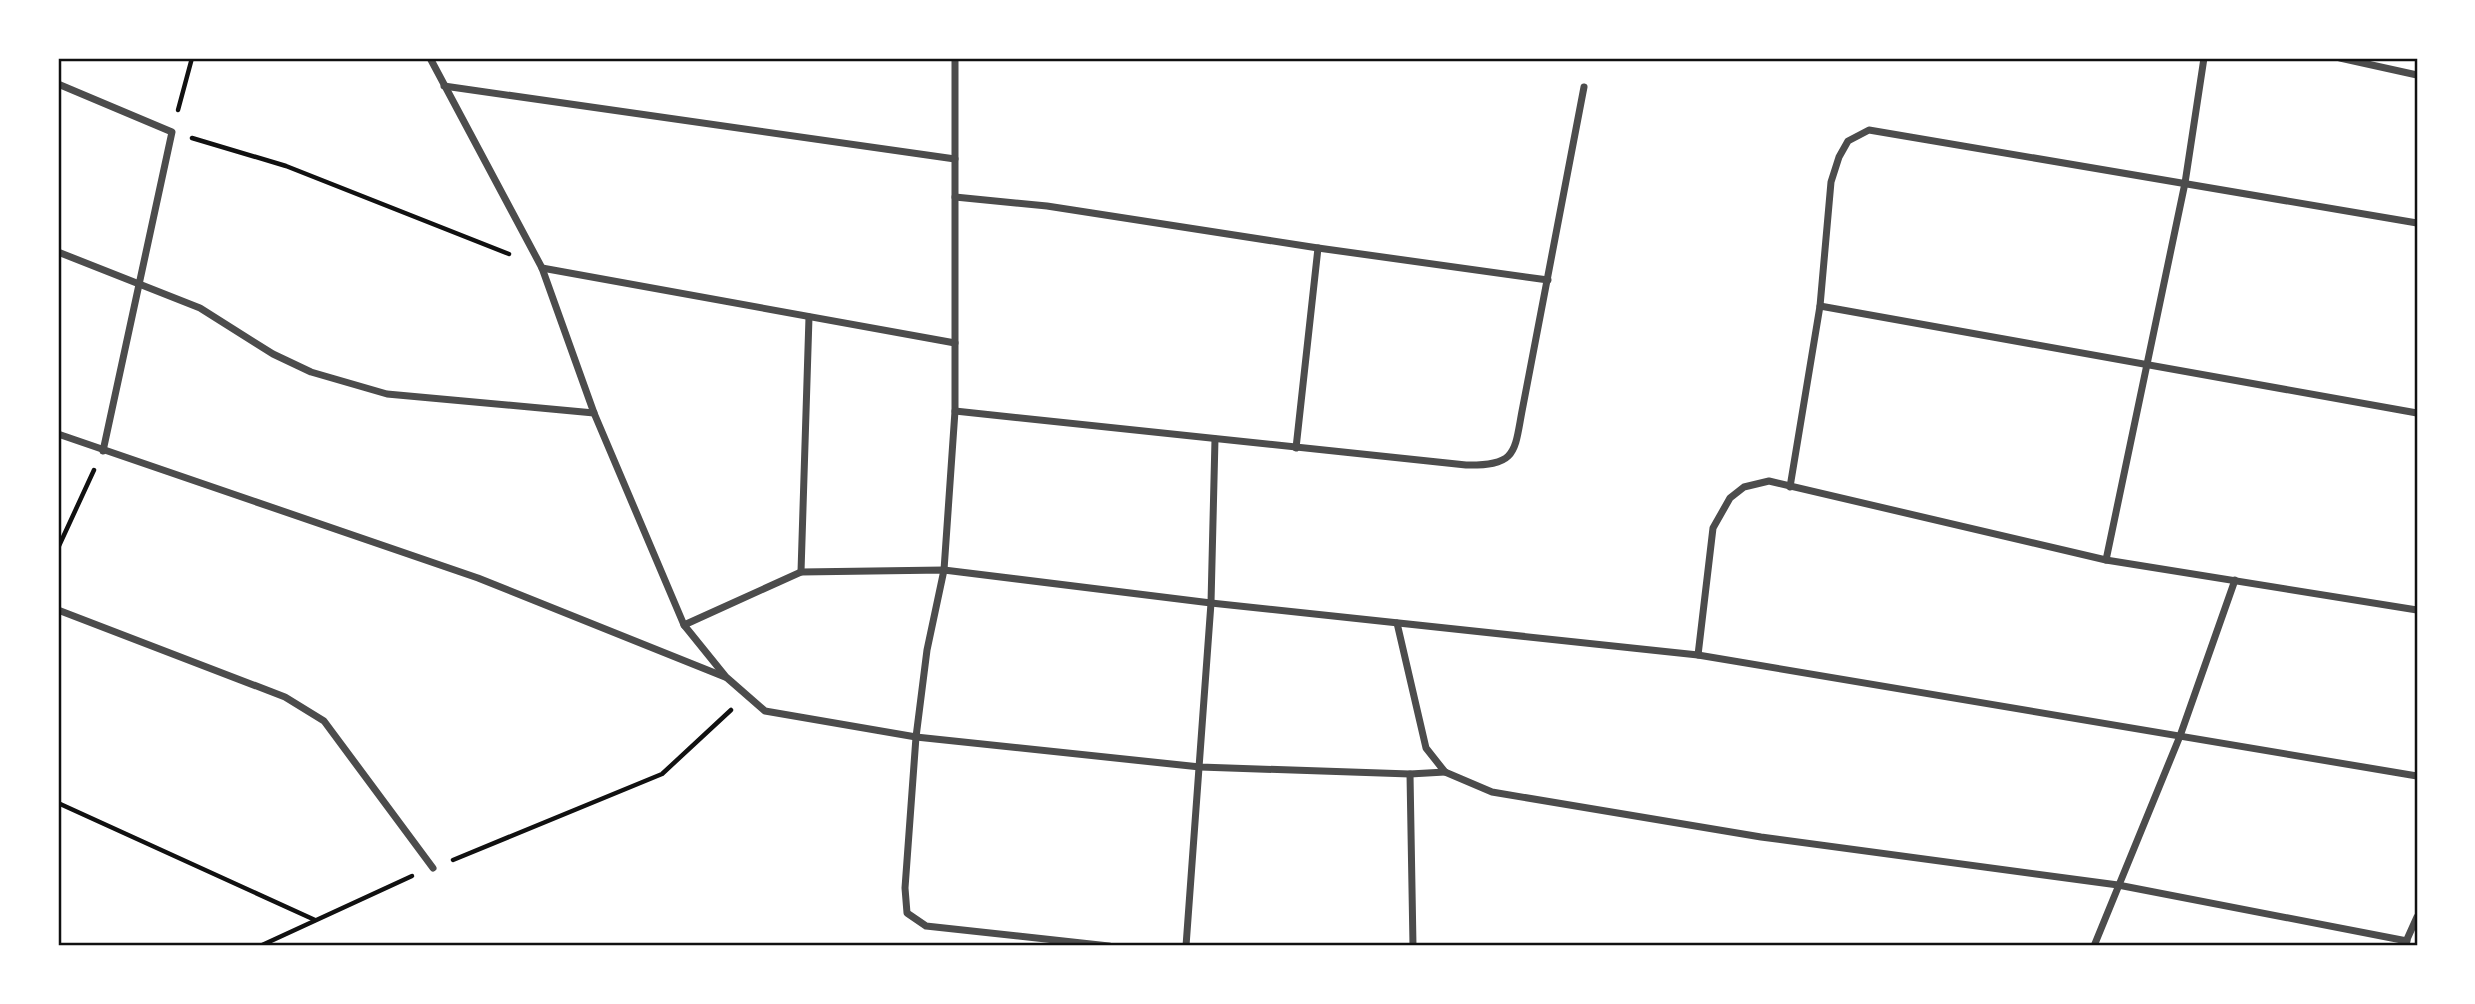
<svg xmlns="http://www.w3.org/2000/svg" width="2475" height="1004" font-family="'Varela Round',sans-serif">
  <rect width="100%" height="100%" fill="#fff"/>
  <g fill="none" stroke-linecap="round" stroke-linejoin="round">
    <!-- path -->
    <g stroke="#111" stroke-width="4.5">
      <polyline points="178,110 192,58"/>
      <polyline points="192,138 286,166 509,254"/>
      <polyline points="58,548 94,470"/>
      <polyline points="58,803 315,920"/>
      <polyline points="453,860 662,774 731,710"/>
      <polyline points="260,946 412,876"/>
    </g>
    <!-- minor -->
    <g stroke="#4c4c4c" stroke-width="7">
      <polyline points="430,58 542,268 594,413 684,625 726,677 765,711 916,737 1200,767 1410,774 1445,772"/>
      <polyline points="955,58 955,411 944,570 927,650 916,737 905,888 907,913 926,926 1109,946"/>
      <polyline points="2340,58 2417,75"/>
      <polyline points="58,84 172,132 103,451"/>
      <polyline points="444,86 955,159"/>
      <polyline points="955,197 1047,206 1318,248 1548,280"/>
      <polyline points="58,252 200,308 273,354 311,372 387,394 594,413"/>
      <polyline points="542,268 955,343"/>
      <polyline points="1820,306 2417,413"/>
      <path d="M955,411L1466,465C1519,466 1514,451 1523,406L1584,87"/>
      <polyline points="58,434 478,578 725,677"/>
      <polyline points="1296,448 1318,248"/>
      <polyline points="1790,487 1820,306 1831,182 1839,157 1848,141 1869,130 2417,223"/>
      <polyline points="2106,560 2185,183 2204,58"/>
      <polyline points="801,572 809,317"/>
      <polyline points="58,610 285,697 324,721 433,868"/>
      <polyline points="1397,623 1426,748 1445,772 1492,792 1761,837 2118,885 2407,941"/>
      <polyline points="684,625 801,572 944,570 1211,603 1698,655 2417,776"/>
      <polyline points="1698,655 1713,528 1730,498 1744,487 1769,481 2106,560 2417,610"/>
      <polyline points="1410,774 1413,946"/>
      <polyline points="1186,946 1211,603 1215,439"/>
      <polyline points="2094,946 2180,736 2235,580"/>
      <polyline points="2404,946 2417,917"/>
    </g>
  </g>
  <!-- border -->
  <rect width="2475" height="1004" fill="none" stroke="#ffffff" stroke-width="119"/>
  <rect x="60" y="60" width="2356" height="884" fill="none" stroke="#111" stroke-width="2.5"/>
</svg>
